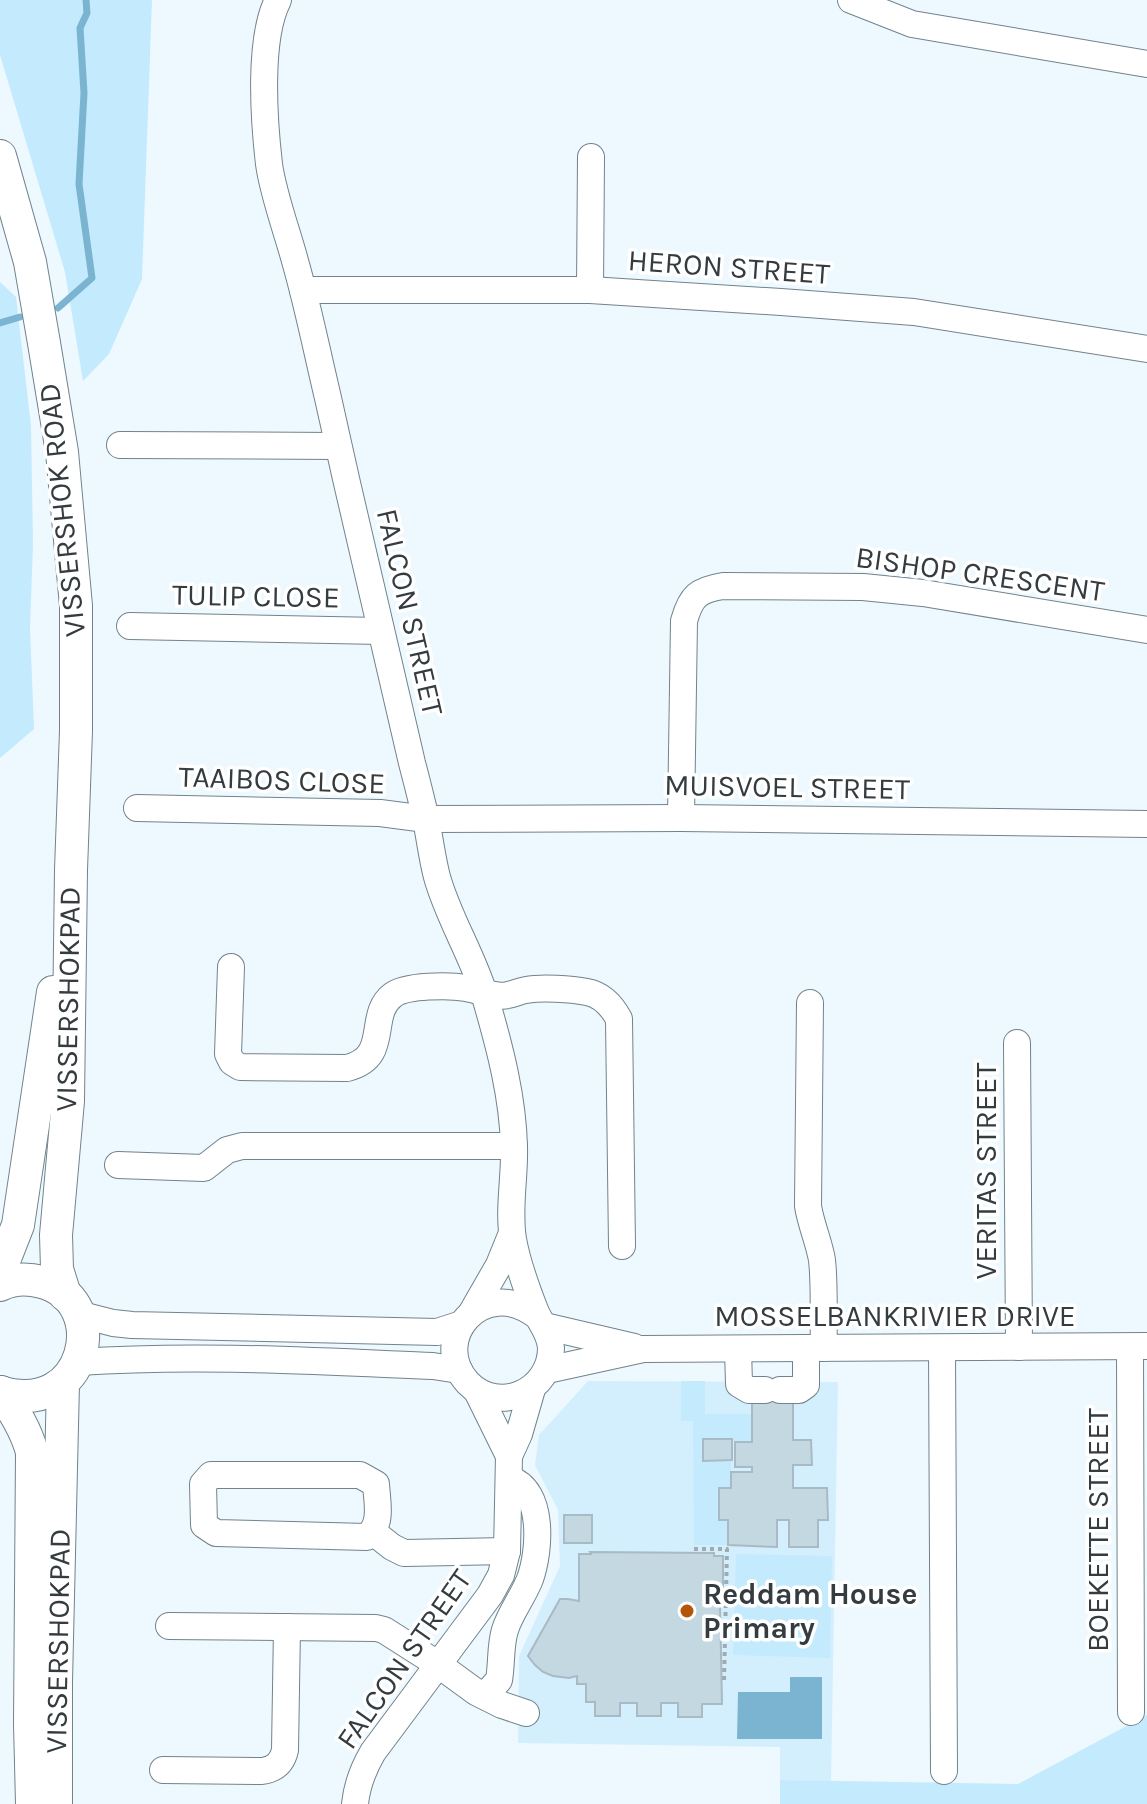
<svg xmlns="http://www.w3.org/2000/svg" width="1147" height="1804" font-family="Karla,sans-serif">
  <rect width="100%" height="100%" fill="#edf9ff"/>
  <!-- built -->
  <polygon fill="#d3effe" points="588,1381 838,1382 831,1781 780,1780 780,1747 518,1743 519,1656 560,1566 558,1510 535,1465 539,1435"/>
  <!-- green -->
  <g fill="#c4eafe">
    <polygon points="0,0 152,0 142,279 109,354 83,381 65,272 0,55"/>
    <polygon points="0,282 16,297 31,426 33,544 30,628 34,729 0,758"/>
    <polygon points="681,1381 705,1381 705,1414 752,1414 752,1442 732,1441 732,1439 704,1461 731,1460 731,1488 719,1489 719,1520 728,1520 728,1545 694,1545 693,1421 681,1421"/>
    <polygon points="736,1554 832,1556 830,1658 733,1655"/>
    <polygon points="1147,1715 1147,1804 780,1804 780,1780 1018,1784"/>
  </g>
  <!-- water -->
  <polygon fill="#7bb4d0" points="790,1677 822,1677 822,1739 737,1739 738,1692 790,1692"/>
  <g fill="none" stroke-linecap="round" stroke-linejoin="round">
    <!-- stream -->
    <g stroke="#7bb4d0" stroke-width="7">
      <polyline points="58,308 92,278 79,184 84,93 80,28 87,13 86,0"/>
      <polyline points="0,323 20,317"/>
    </g>
  </g>
  <!-- building -->
  <g fill="#c4d8e2" stroke="#a8bac4" stroke-width="2">
    <polygon points="752,1397 793,1397 793,1440 811,1440 812,1465 793,1465 793,1488 827,1488 828,1520 818,1520 818,1547 789,1547 789,1520 777,1520 777,1547 728,1545 728,1520 719,1520 719,1488 731,1488 731,1472 752,1472 752,1467 735,1467 735,1442 752,1442"/>
    <polygon points="703,1439 732,1439 732,1460 703,1461"/>
    <rect x="564" y="1515" width="28" height="28"/>
    <polygon points="590,1552 714,1553 714,1556 723,1556 723,1604 720,1604 722,1704 702,1704 702,1717 678,1717 678,1703 661,1703 661,1716 637,1716 637,1703 620,1703 620,1716 595,1716 595,1702 586,1702 586,1684 577,1684 577,1676 569,1678 553,1676 543,1672 535,1665 528,1656 560,1599 568,1599 579,1601 579,1554 591,1554"/>
  </g>
  <g fill="none" stroke-linecap="round" stroke-linejoin="round">
    <defs>
      <g id="minor">
        <path d="M278,0C258,39 264,121 269,164C273,194 287,231 295,261C308,306 317,352 328,398C355,520 383,642 412,763C417,782 422,801 426,820C430,839 432,858 437,877C449,920 474,957 486,1000C500,1048 513,1098 514,1147C515,1177 508,1209 513,1239C517,1263 526,1287 535,1310C540,1323 550,1332 551,1348C551,1391 499,1415 468,1383C428,1340 483,1274 537,1316"/>
        <polyline points="851,0 912,24 1147,64"/>
        <polyline points="303,290 590,290 781,302 914,312 1147,349"/>
        <polyline points="590,290 591,157"/>
        <polyline points="120,445 338,446"/>
        <polyline points="130,626 381,631"/>
        <polyline points="137,808 380,813 426,819 681,818 1147,824"/>
        <path d="M681,818L684,621C691,596 698,590 723,586L863,587L923,593L1147,630"/>
        <path d="M231,967L228,1054L232,1062L240,1067L347,1068C392,1057 366,1015 393,995C406,985 450,985 466,988C478,990 496,998 508,995C514,994 519,991 526,990C542,987 571,989 587,992C603,995 612,1006 619,1019L622,1246"/>
        <path d="M810,1003L808,1206C811,1225 819,1242 822,1260C825,1287 823,1320 824,1348"/>
        <polyline points="1017,1043 1019,1347"/>
        <polyline points="118,1165 204,1168 227,1150 242,1146 514,1146"/>
        <polyline points="472,1312 499,1265 512,1233"/>
        <polyline points="78,1314 113,1323 132,1325 437,1332 462,1324"/>
        <polyline points="544,1326 634,1347"/>
        <polyline points="1130,1347 1131,1712"/>
        <polyline points="942,1348 944,1771"/>
        <polyline points="738,1349 739,1384 749,1390 765,1390"/>
        <path d="M78,1362C196,1354 314,1361 433,1366L459,1370"/>
        <polyline points="547,1370 643,1349 1147,1346"/>
        <polyline points="780,1390 799,1390 806,1385 806,1348"/>
        <polyline points="477,1391 509,1456"/>
        <path d="M211,1475H360L376,1484C377,1502 383,1524 367,1537L216,1533L204,1525L203,1484Z"/>
        <polyline points="373,1532 392,1547 404,1553 507,1551"/>
        <polyline points="169,1626 376,1628 384,1630 439,1665 476,1692 502,1705 526,1713"/>
        <path d="M481,1693L489,1691L499,1680C502,1663 500,1646 505,1630C510,1613 523,1597 530,1579C540,1551 545,1490 509,1479"/>
        <path d="M163,1770L262,1771C275,1769 282,1763 285,1750L287,1627"/>
        <path d="M355,1804C357,1784 363,1769 373,1752L490,1595L501,1575L507,1551L509,1456L519,1434L532,1389"/>
      </g>
      <g id="major">
        <polyline points="0,156 30,262 44,343 62,452 76,606 76,731 71,870 68,1101 56,1235 57,1269 65,1295"/>
        <polyline points="0,1271 18,1225 53,992"/>
        <path d="M0,1285C14,1278 27,1278 42,1282C113,1301 87,1419 0,1392"/>
        <path d="M1,1392C14,1411 26,1430 32,1452L30,1724L32,1804"/>
        <polyline points="56,1804 56,1682 63,1383"/>
      </g>
    </defs>
    <!-- minor casing -->
    <use href="#minor" stroke="#71838c" stroke-width="28"/>
    <!-- major casing -->
    <use href="#major" stroke="#71838c" stroke-width="34"/>
    <!-- path -->
    <polyline stroke="#a0aaaf" stroke-width="4" stroke-dasharray="4 4" stroke-linecap="butt" points="694,1549 727,1549 724,1681"/>
    <!-- minor -->
    <use href="#minor" stroke="#fff" stroke-width="26"/>
    <!-- major -->
    <use href="#major" stroke="#fff" stroke-width="32"/>
  </g>
  <!-- markers -->
  <circle fill="#b45607" stroke="#fff" stroke-width="3" cx="687" cy="1611" r="8"/>
  <g text-anchor="middle" stroke-width="7" stroke-linejoin="round" paint-order="stroke">
    <!-- street labels -->
    <g font-size="30" fill="#343c40" stroke="#fff">
      <text transform="translate(729 267) rotate(4)" y="10">HERON STREET</text>
      <text transform="translate(62 510) rotate(-96)" y="10">VISSERSHOK ROAD</text>
      <text transform="translate(980 574) rotate(8)" y="10">BISHOP CRESCENT</text>
      <text transform="translate(256 596) rotate(1)" y="10">TULIP CLOSE</text>
      <text transform="translate(410 612) rotate(77)" y="10">FALCON STREET</text>
      <text transform="translate(282 780) rotate(2)" y="10">TAAIBOS CLOSE</text>
      <text transform="translate(787 787) rotate(1)" y="10">MUISVOEL STREET</text>
      <text transform="translate(68 999) rotate(-89)" y="10">VISSERSHOKPAD</text>
      <text transform="translate(986 1171) rotate(-90)" y="10">VERITAS STREET</text>
      <text x="895" y="1326">MOSSELBANKRIVIER DRIVE</text>
      <text transform="translate(1098 1530) rotate(-90)" y="10">BOEKETTE STREET</text>
      <text transform="translate(58 1641) rotate(-89)" y="10">VISSERSHOKPAD</text>
      <text transform="translate(404 1659) rotate(-55)" y="10">FALCON STREET</text>
    </g>
    <!-- poi labels -->
    <g font-size="30" font-weight="bold" fill="#343c40" stroke="#fff" text-anchor="start">
      <text x="703" y="1604">Reddam House<tspan x="703" dy="34">Primary</tspan></text>
    </g>
  </g>
</svg>
